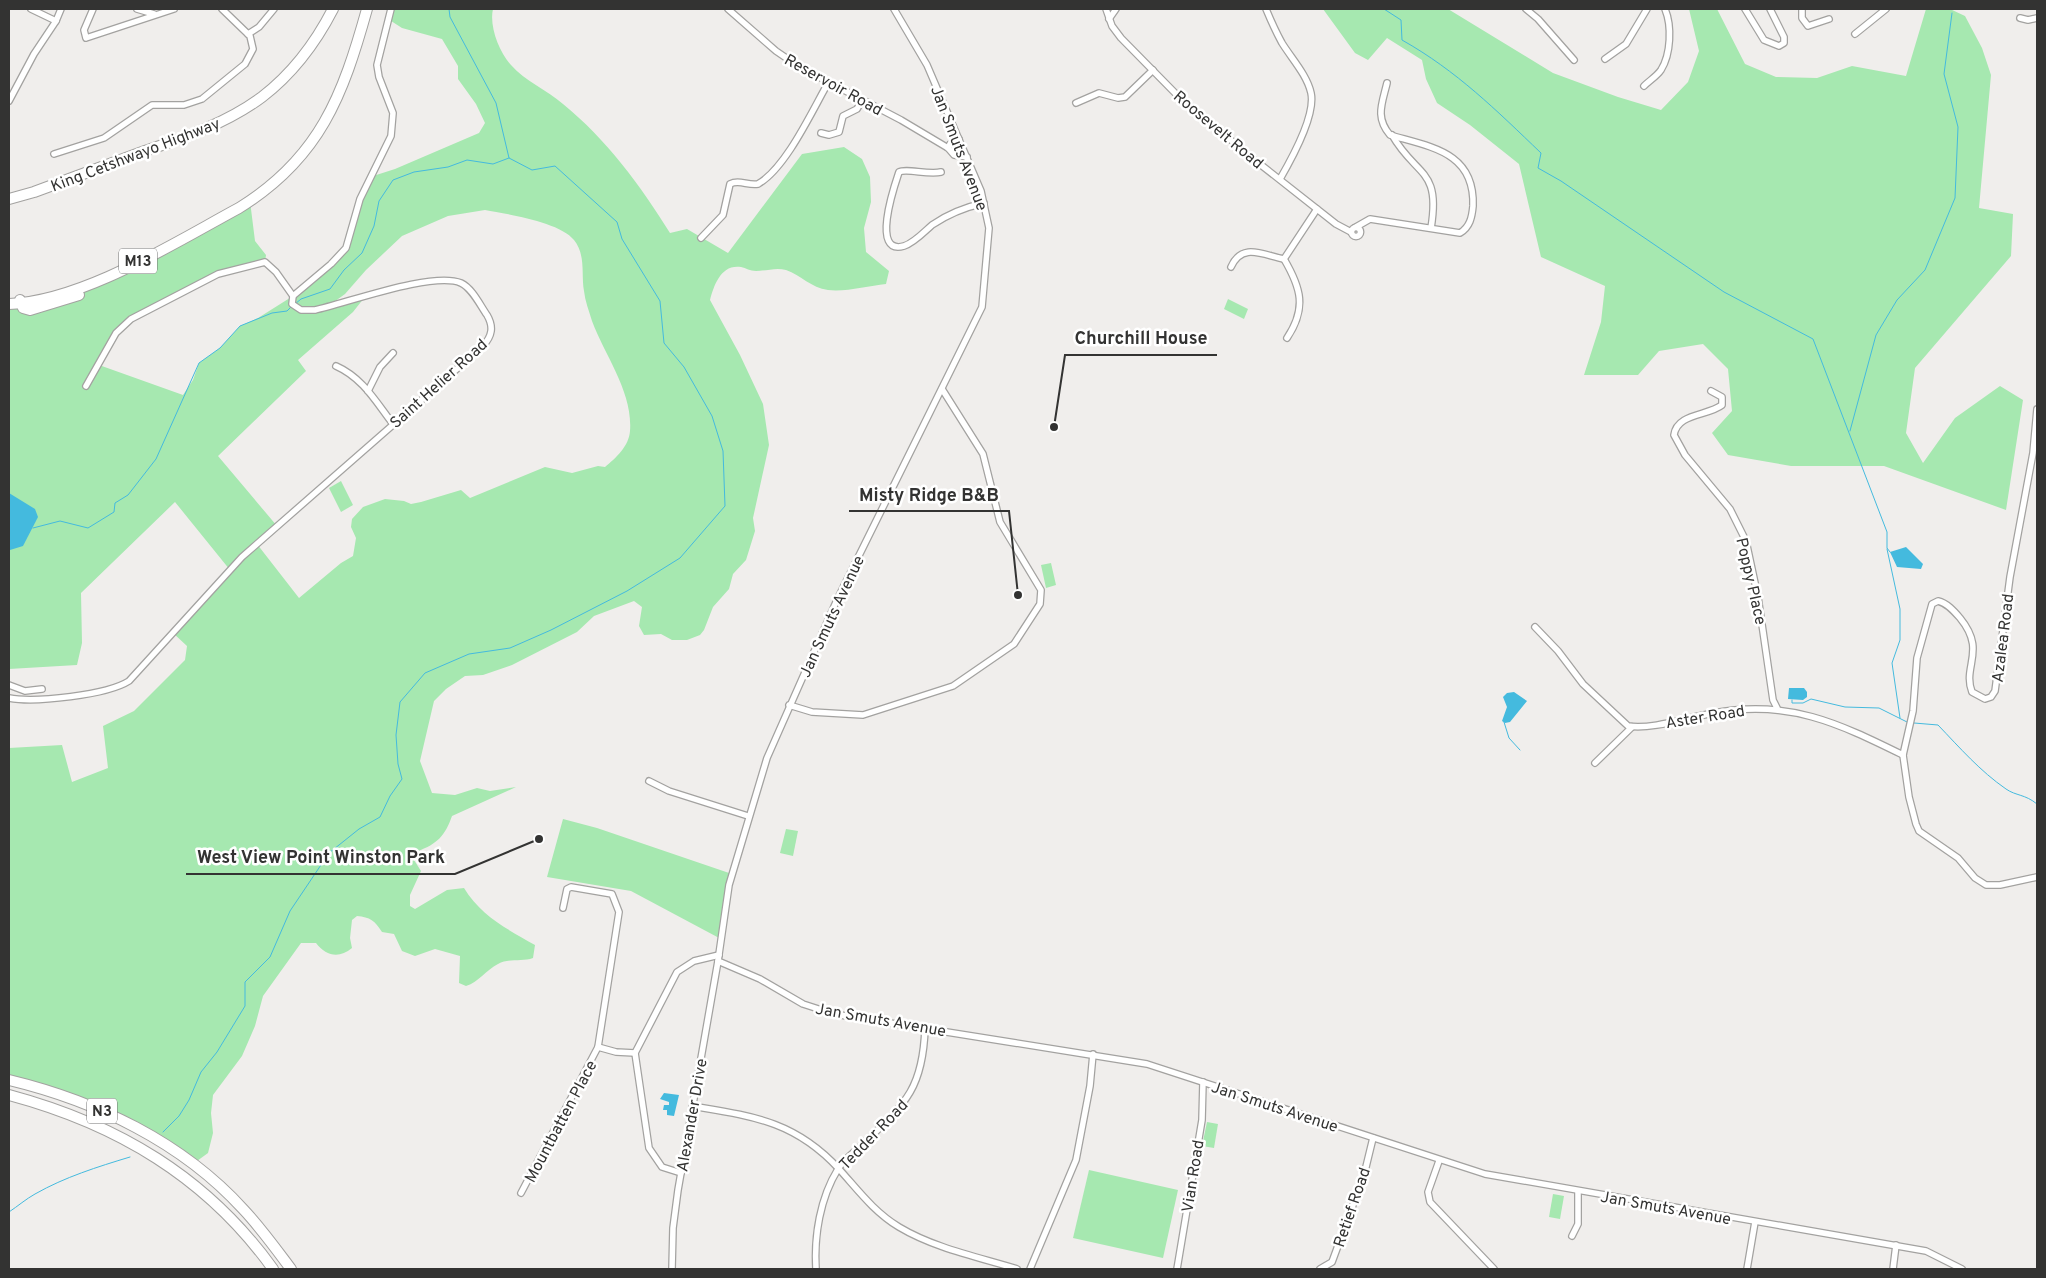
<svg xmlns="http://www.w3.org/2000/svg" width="2046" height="1278" font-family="Overpass,sans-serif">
  <rect width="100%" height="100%" fill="#f0eeec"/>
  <!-- green -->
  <g fill="#a6e8b0" fill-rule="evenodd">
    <path d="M391,9H493C489,26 499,52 511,65C525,81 547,90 563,104C606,139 641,186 670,233L687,229L728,253L802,154L844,147L862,159L870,177L871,202L864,228L866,252L889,271L886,284C868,286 846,292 828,290C811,288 801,275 786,270C776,267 766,271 756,271C750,271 746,268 741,267C721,264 714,285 710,300L740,355L763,404L769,445L753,518L755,531L746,560L733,574L729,589L713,607L704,630L700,635L687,640H672L661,634L644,635L639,626L642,607L634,601L594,616L577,632L512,665L483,675L465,676L446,689L434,701L420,761L432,793L455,795L477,788L490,791L516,787L452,816C445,836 437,844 418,851L414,860L421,871L410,895V906L415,909L447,890L464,888C481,916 507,929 535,945L533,958C522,962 509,958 498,964C486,970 479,982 466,986L459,983L460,956L435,949L415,956L402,951L394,934L382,932C375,921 370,917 357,916L352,920L350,938L352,948C339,959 326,956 316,943H301L263,996L255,1026L242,1056L213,1095L211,1113L213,1133L208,1153L197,1161L139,1126L81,1097L9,1077V748L62,745L72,782L108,768L103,726L134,711L185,660L187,646L173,633L230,570L175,502L81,593L82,643L77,665L9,669V304L73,291L250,201L255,241L266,255L265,262L225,272L121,326L99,365L183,395L193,380L199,363L220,348L240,326L258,318L293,296L343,253L370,177L395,169L479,133L485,123L476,104L458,79V66L442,39L402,28L388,19ZM485,210C507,214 560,222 574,240C586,255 581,274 584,291C585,301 589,311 592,321C605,356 633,392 630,431C629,446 616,458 605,467L598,466L572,473L545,467L470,498L461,490L421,502L411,504L404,501L385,499L363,507L352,519L351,527L356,538L353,556L341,563L299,598L257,544L277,526L218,456L306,371L298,360L353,312L364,298L327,307L345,294L366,270L402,236L448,216Z"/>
    <polygon points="1323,9 1448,9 1553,73 1618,97 1661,110 1688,82 1699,51 1689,9 1717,9 1745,64 1776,77 1817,78 1852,66 1906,76 1926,9 1950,9 1965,16 1982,48 1991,75 1979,208 2013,214 2011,256 1915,368 1906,433 1923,463 1955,418 2000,386 2023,400 2006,510 1884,466 1791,466 1728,455 1712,433 1732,411 1728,369 1703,344 1659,351 1638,375 1584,375 1601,322 1605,286 1541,257 1519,164 1470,125 1437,103 1426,79 1422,60 1387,38 1368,60 1355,53"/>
    <polygon points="1228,299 1248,309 1244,319 1224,309"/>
    <polygon points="341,481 353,505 341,512 329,488"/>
    <polygon points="1051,563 1056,585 1046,588 1041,565"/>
    <polygon points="563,819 597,828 732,874 721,939 631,891 547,877"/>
    <polygon points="786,829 798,831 793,856 780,853"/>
    <polygon points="1207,1122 1218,1124 1214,1148 1202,1146"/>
    <polygon points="1089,1170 1178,1190 1163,1258 1073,1238"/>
    <polygon points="1553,1194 1564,1196 1560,1219 1549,1217"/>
  </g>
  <!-- water -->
  <g fill="#44bade">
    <polygon points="9,493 35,509 38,517 23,546 10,550"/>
    <polygon points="1906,547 1923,564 1921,569 1897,567 1890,552"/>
    <polygon points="1789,688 1804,688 1807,692 1807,697 1803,700 1788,699"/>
    <polygon points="1514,692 1527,701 1510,722 1505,723 1502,721 1507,707 1503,697 1507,693"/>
    <polygon points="664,1093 679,1095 674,1116 667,1115 667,1110 663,1110 664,1105 669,1105 669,1102 660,1099"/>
  </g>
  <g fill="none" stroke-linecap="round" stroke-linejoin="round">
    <!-- stream -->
    <g stroke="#44bade" stroke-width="1">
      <path d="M1384,9L1401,20L1402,40C1457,71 1496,110 1541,153L1538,168L1561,181L1724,292L1813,339L1887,532V548L1890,552"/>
      <polyline points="295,304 301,299 330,289 344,270 362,253 374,226 379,201 393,180 414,172 448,167 467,160 493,164 509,158"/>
      <polyline points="1850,431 1876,335 1897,300 1925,270 1955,198 1958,127 1944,74 1952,13"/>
      <polyline points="33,528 60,521 88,528 114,512 115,503 128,495 156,459 199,363 220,348 240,326 272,313 287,311 291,307"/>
      <polyline points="1887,549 1900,609 1900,640 1892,663 1900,718"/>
      <polyline points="1792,700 1792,703 1803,703 1811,699 1845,707 1879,708 1907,722"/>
      <polyline points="1504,722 1509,738 1520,750"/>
      <path d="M1914,723L1938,725C1960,748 1980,771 2006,789C2016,796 2025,794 2037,804"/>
      <polyline points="163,1132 179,1116 189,1100 201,1072 217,1052 245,1006 245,982 270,957 290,911 329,853 359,829 380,817 390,796 402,779 398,764 396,735 400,702 425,673 469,654 510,648 551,630 627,591 680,558 725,506 723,451 712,416 684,367 664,343 660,301 622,239 617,222 555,166 532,170 509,158 496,103 450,17 449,9"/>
      <path d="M9,1212C18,1206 26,1199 35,1194C65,1177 97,1167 130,1157"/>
    </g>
    <defs>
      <g id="minor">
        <polyline points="93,9 84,30 86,38 174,9"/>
        <polyline points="137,9 154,14"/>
        <polyline points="728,9 776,51 798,66 901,120 948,148 954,155 967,157"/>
        <polyline points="894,9 927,65 981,191 989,228 982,307 836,602 767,758 729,885 718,961 760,979 803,1004 834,1014 1147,1064 1485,1174 1926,1251 1962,1269"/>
        <polyline points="1106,9 1112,26 1121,38 1178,96 1256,161 1336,224 1351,232"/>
        <path d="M1266,9C1271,21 1276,32 1282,43C1292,59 1307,75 1311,93C1316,116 1291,160 1280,179"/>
        <polyline points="1526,9 1538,19 1574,60"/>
        <polyline points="1745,9 1764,40 1779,46 1784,43 1784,37 1770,9"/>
        <polyline points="1802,9 1802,18 1808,26 1829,19"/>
        <polyline points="2020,18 2028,20 2037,18"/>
        <polyline points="1109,19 1116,9"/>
        <polyline points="56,21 61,9"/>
        <polyline points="248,34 259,27 274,9"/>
        <polyline points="1855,34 1886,9"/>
        <polyline points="1605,59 1626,44 1647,9"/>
        <path d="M1644,86C1649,81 1657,76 1661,70C1671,54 1672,26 1665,9"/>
        <polyline points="9,101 34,54 56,21 31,9"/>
        <polyline points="1076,103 1099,93 1118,98 1125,97 1153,70"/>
        <polyline points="821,133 829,135 839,132 843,116 857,109 862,100"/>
        <path d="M1392,135C1416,177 1441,168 1431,228"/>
        <polyline points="948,148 950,144 959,139"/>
        <polyline points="54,154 104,138 152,105 184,105 202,99 245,64 253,49 250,36 222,9"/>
        <path d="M941,172C928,175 906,168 899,172C895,184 870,256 904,246C914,243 924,232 932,225C948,214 966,207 984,203"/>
        <path d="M1356,227L1370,219L1460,233C1470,227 1472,217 1473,206C1475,152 1431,147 1390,135C1375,117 1382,104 1387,83"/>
        <circle cx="1356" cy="232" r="4.5"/>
        <path d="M701,238L723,215L730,184C739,179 748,186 758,184C786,168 812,111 828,83"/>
        <path d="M1284,259C1301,288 1307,308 1287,338"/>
        <path d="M1231,267C1242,242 1263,255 1284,259L1317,209"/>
        <path d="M336,366C363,378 376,402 393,424"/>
        <polyline points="86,386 116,333 131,319 218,274 265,262 276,272 293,296"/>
        <polyline points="368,391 380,367 393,353"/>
        <path d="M1711,391L1722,397V405C1708,416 1677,413 1674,435L1685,455L1730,509L1746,541L1758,597L1773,700L1777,708"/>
        <path d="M2037,409L2033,453L2010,577L1995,691L1991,697L1985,699L1972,692C1962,666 1987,651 1960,618C1954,611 1947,603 1938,601L1932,604L1917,658L1913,711L1903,755L1909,797L1916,824L1919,831L1958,858L1975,878L1986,885H2000L2037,877"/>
        <path d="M1535,627L1558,651L1583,684L1628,726C1652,730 1689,717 1714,713C1788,699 1838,723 1903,755"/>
        <polyline points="9,685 25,691 42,689"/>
        <path d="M9,698C35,703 107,695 129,681L242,557L483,346C492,336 494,327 487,315C480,305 472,288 461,283C433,271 347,303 315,310H301L292,304L293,296L331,264L346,248L360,199L391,136L393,113L379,77L377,65L391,9"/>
        <polyline points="789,705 812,712 863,715 953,686 1014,644 1040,604 1041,590 1000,522 983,454 942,389"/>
        <polyline points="1595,763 1632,727"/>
        <polyline points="649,781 669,791 748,816"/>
        <polyline points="598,1047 616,1052 635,1053"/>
        <path d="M692,1106C752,1116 795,1121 839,1169C858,1190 874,1212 899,1227C934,1248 978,1257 1017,1269"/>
        <polyline points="1439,1161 1428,1192 1430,1202 1494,1269"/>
        <polyline points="681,1173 662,1167 649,1148 635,1053 677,972 694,961 719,955"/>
        <polyline points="521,1193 598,1047 619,912 612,894 571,887 567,889 563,908"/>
        <polyline points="1572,1236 1578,1224 1578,1192"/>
        <polyline points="672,1269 673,1228 678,1190 718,961"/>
        <path d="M816,1269C814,1236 820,1198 838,1169C844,1159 857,1150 865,1142C906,1103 923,1088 925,1028"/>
        <polyline points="1030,1269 1076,1160 1090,1086 1093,1054"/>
        <polyline points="1177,1269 1202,1120 1203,1082"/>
        <polyline points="1320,1269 1332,1262 1364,1175 1373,1138"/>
        <polyline points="1747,1269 1755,1222"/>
        <polyline points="1893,1269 1896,1245"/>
      </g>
      <g id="motorway">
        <path d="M9,199L34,192C71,178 108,165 145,151C186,137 227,123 262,97C292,74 316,42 333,9"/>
        <polyline points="20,300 23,308 30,310 79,295"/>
        <path d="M9,304C83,301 174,243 239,208C320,158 343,95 367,9"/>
        <path d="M9,1080C96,1101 182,1142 243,1209C261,1228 276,1249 291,1269"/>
        <path d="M9,1095C117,1124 207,1177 273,1269"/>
      </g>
    </defs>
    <!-- minor casing -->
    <use href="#minor" stroke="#a3a2a0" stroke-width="8"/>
    <!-- motorway casing -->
    <use href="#motorway" stroke="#a3a2a0" stroke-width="12"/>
    <!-- minor -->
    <use href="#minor" stroke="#fff" stroke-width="5.5"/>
    <!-- motorway -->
    <use href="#motorway" stroke="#fff" stroke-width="10"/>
  </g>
  <g text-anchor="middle" stroke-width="5" stroke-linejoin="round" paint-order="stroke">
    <!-- shield labels -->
    <g fill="#fff" stroke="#707070" stroke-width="1">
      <rect x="119" y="248.5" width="38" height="25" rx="4"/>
      <rect x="87" y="1098.5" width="30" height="25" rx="4"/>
    </g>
    <g font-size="15" font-weight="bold" fill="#333332">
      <text x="138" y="266">M13</text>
      <text x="102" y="1116">N3</text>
    </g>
    <!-- street labels -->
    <g font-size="16" fill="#333332" stroke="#fff">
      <text transform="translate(834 84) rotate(29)" y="6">Reservoir Road</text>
      <text transform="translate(1219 129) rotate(40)" y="6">Roosevelt Road</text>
      <text transform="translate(960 148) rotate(69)" y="6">Jan Smuts Avenue</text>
      <text transform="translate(135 154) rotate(-21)" y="6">King Cetshwayo Highway</text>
      <text transform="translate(438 383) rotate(-42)" y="6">Saint Helier Road</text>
      <text transform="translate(1752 581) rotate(77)" y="6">Poppy Place</text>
      <text transform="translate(831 616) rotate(-65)" y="6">Jan Smuts Avenue</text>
      <text transform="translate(2002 638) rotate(-83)" y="6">Azalea Road</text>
      <text transform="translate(1705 716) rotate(-9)" y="6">Aster Road</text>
      <text transform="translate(881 1019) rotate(10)" y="6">Jan Smuts Avenue</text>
      <text transform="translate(1275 1106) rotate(18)" y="6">Jan Smuts Avenue</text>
      <text transform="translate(691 1115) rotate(-80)" y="6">Alexander Drive</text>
      <text transform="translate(560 1121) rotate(-62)" y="6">Mountbatten Place</text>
      <text transform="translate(873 1134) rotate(-46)" y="6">Tedder Road</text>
      <text transform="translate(1192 1176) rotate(-81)" y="6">Vian Road</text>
      <text transform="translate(1351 1207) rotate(-71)" y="6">Retief Road</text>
      <text transform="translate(1666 1207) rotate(10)" y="6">Jan Smuts Avenue</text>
    </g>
  </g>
  <!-- callouts -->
  <path fill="none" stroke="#333332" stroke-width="2" d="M1054 427L1065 355H1217M1018 595L1009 511H849M539 839L455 874H186"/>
  <g fill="#333332" stroke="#fff" stroke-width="2">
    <circle cx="1054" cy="427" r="5"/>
    <circle cx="1018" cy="595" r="5"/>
    <circle cx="539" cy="839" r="5"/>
  </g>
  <g font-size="18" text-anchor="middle" font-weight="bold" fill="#333332" stroke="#fff" stroke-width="5" stroke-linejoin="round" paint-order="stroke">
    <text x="1141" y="344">Churchill House</text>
    <text x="929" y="501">Misty Ridge B&amp;B</text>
    <text x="321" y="863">West View Point Winston Park</text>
  </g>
  <!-- border -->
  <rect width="2046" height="1278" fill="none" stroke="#333332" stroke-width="20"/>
</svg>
